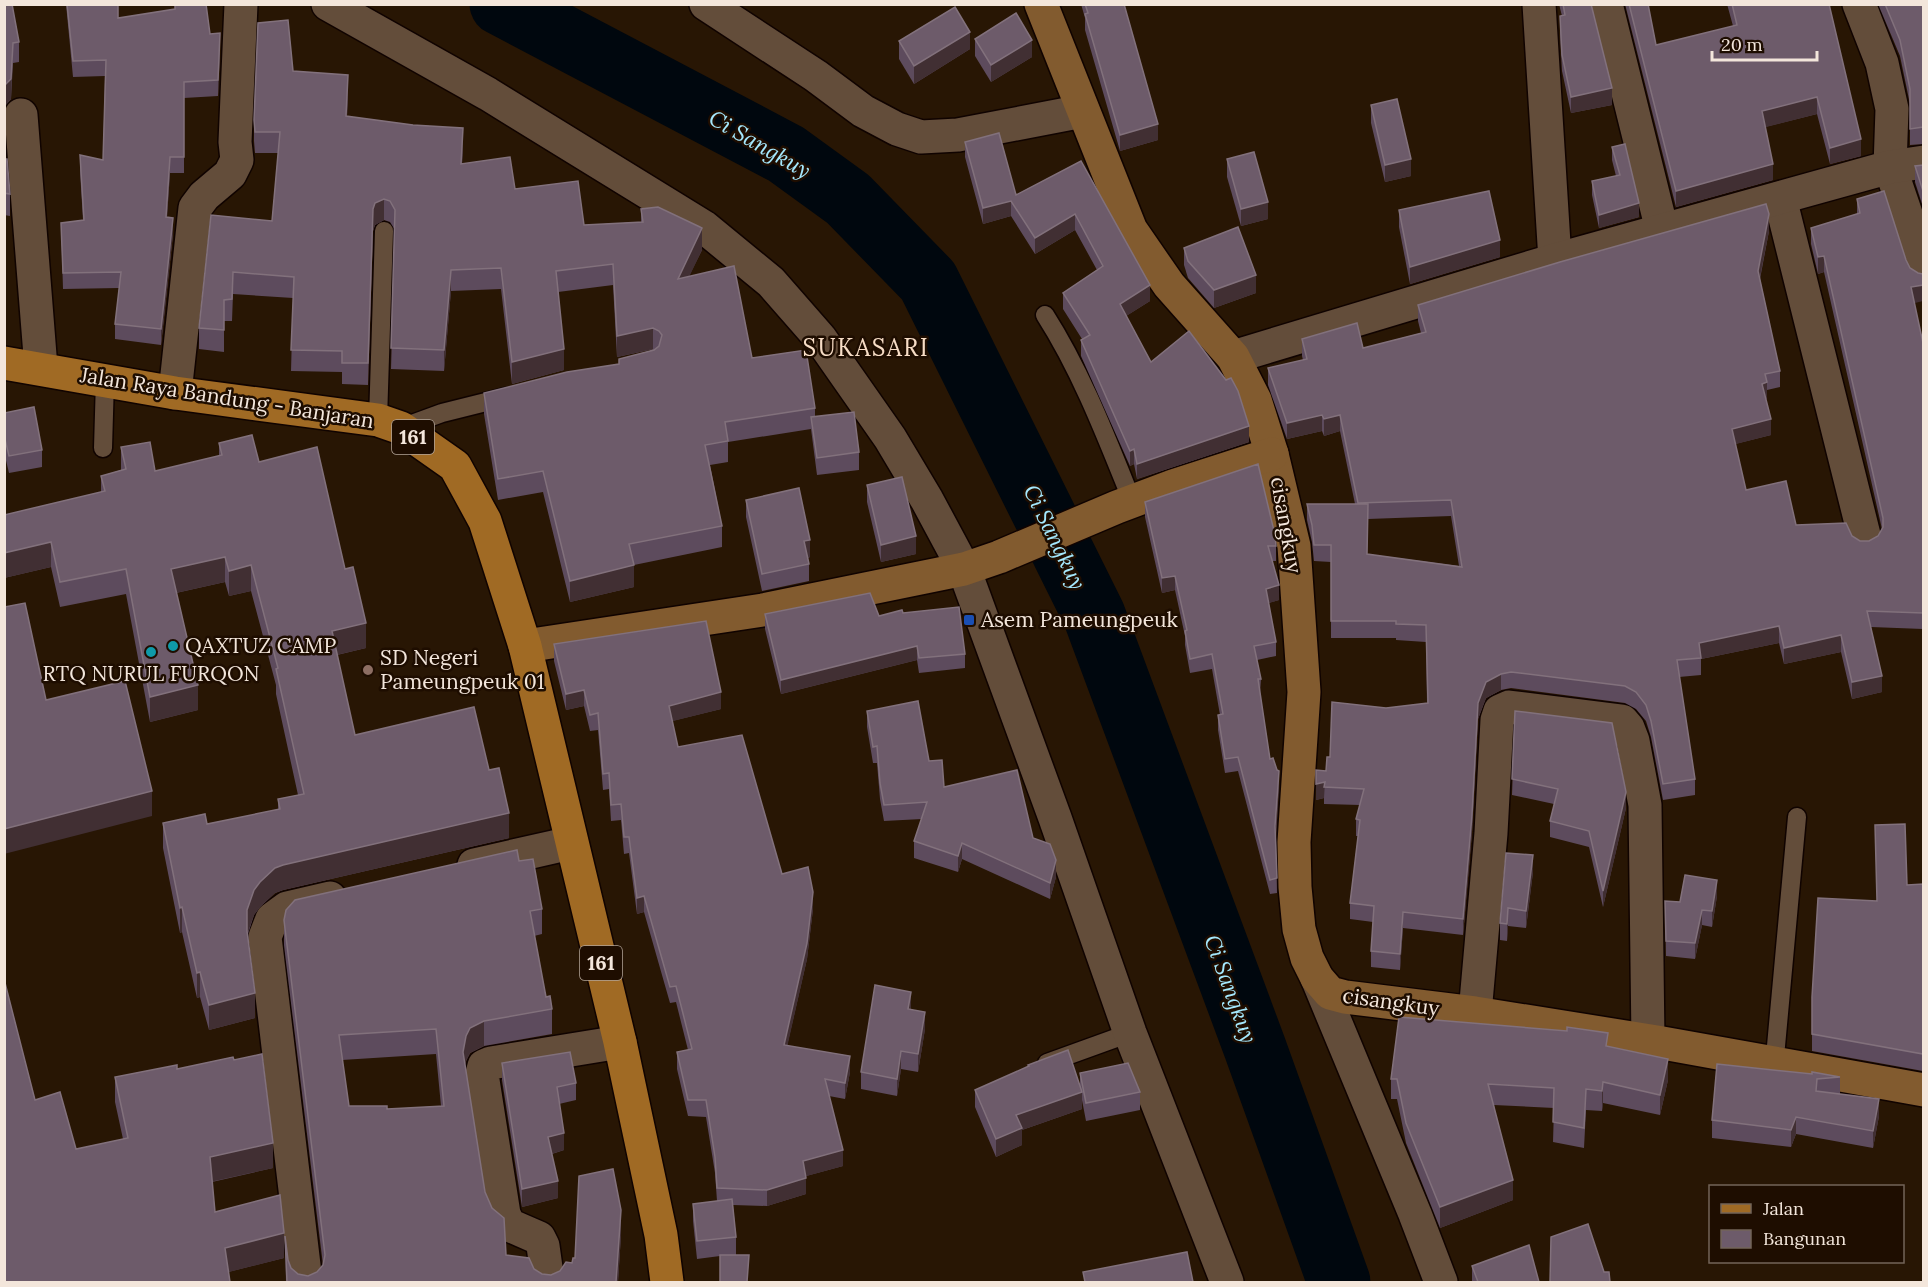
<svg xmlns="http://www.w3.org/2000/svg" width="1928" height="1287" font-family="Lora,serif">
  <rect width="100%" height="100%" fill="#281604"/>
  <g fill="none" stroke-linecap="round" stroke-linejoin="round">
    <!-- river -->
    <polyline stroke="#00070e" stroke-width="63" points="501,4 786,154 848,199 928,281 1094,615 1255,1048 1339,1282"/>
    <defs>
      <g id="lane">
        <path d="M1045,315C1081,371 1107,439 1132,501"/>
        <polyline points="378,420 384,231"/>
        <polyline points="401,428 442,413 506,397"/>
        <polyline points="103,448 105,380"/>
        <polyline points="1772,1062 1776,1046 1797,817"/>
        <polyline points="1047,1063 1130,1033"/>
      </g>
      <g id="street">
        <polyline points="328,4 488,94 704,227 771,282 820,338 890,438 927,500 964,569 1055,818 1130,1033 1227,1282"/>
        <polyline points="706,4 816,76 863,111 897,129 921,137 958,135 1083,111"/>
        <polyline points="1539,4 1555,260"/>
        <polyline points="1606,4 1662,230"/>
        <polyline points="1859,4 1882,63 1892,109 1890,167 1918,249 1924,272"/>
        <polyline points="21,115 41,368"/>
        <polyline points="1780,198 1865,539"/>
        <polyline points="1233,357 1555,260 1890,167 1924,162"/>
        <polyline points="175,393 195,208 204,196 230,174 237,160 235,142 241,4"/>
        <polyline points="474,865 571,843"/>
        <polyline points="1317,978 1415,1214 1441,1282"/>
        <polyline points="1475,1013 1491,833 1497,720 1500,711 1509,707 1622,721 1628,728 1633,741 1645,805 1648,1041"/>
        <polyline points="306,1282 265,937 272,919 287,908 330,898"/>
        <polyline points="548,1282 543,1246 539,1238 509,1225 504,1214 482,1074 484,1066 491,1063 620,1042"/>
      </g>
      <g id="secondary">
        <polyline points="1041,4 1131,230 1169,285 1233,357 1255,400 1272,454 1294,546 1304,692 1294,842 1295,887 1299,929 1307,958 1317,978 1330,993 1345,997 1475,1013 1657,1042 1924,1090"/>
        <polyline points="525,646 763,610 964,569 999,557 1117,507 1173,486 1272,454"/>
      </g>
      <polyline id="primary" points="4,363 175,393 378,420 401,428 455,466 485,521 525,646 620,1042 661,1235 667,1282"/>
    </defs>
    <!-- lane casing -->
    <use href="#lane" stroke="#100300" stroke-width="21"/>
    <!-- street casing -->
    <use href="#street" stroke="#100300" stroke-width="36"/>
    <!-- secondary casing -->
    <use href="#secondary" stroke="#100300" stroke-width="36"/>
    <!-- primary casing -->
    <use href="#primary" stroke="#100300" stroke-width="36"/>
    <!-- lane -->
    <use href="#lane" stroke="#634d3a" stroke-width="18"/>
    <!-- street -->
    <use href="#street" stroke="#634d3a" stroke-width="33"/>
    <!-- secondary -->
    <use href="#secondary" stroke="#825b2f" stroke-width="33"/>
    <!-- primary -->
    <use href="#primary" stroke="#a06a24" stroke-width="33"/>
  </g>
  <!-- wall -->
  <g fill="#5d4b5d" fill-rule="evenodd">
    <polygon points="4,4 19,42 19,62 13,63 11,99 4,107"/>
    <polygon points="66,4 118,4 118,18 210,34 220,49 218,96 184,98 184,173 170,173 167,217 173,234 161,345 115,339 115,324 119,288 63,289 61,223 83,220 80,171 80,155 103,160 105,76 73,77"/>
    <polygon points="1081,4 1124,4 1158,140 1120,151 1085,30 1085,18"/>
    <polygon points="1559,4 1591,4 1612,105 1571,113 1562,71 1560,33 1560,16 1562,16"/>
    <polygon points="1625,4 1648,4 1656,45 1733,26 1727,4 1829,4 1861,156 1830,164 1817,114 1765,127 1773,180 1676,207"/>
    <polygon points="1878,4 1923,4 1923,144 1910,145 1910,104 1900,56"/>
    <polygon points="975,39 1032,57 991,82 975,56"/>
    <polygon points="899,41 970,49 914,84 899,59"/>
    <polygon points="293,71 348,96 347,116 463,149 462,163 515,189 584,225 641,222 641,209 702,250 689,276 752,358 815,408 815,417 859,452 859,470 817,475 811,429 728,442 728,462 710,465 722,526 722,547 634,565 634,587 570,602 543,492 498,500 484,414 484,393 619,364 654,349 617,357 613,285 558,292 564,370 512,384 501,289 451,291 444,371 391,369 395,230 390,222 384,220 375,225 373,231 368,385 342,384 342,372 291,371 293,298 233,294 232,321 224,321 224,352 199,349 199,328 211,215 272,221 278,153 255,153 254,141 254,120"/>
    <polygon points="1371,105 1411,176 1385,182 1371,123"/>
    <polygon points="965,142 1016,195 1081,161 1150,301 1126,316 1151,362 1249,442 1137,479 1134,464 1130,466 1081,356 1081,340 1082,339 1063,309 1063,293 1097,270 1075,230 1035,254 1011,216 983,224 965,157"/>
    <polygon points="1612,147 1639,217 1599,228 1592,195 1592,181 1616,176 1612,160"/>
    <polygon points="4,159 10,194 10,216 4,215"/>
    <polygon points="1227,159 1268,219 1241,226 1227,177"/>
    <polygon points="1923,165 1923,207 1915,182 1915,166"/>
    <path d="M1857,199L1906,260L1910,268L1918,273L1914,303L1923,343V629L1871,627L1882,692L1852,699L1841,652L1784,664L1779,643L1701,659V675L1679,677L1695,779V795L1663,800L1651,737L1646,721L1636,709L1625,703L1511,688L1501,690L1486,698L1478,719L1472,832L1463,935L1403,928L1400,970L1371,967V951L1373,922L1350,919V903L1358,836H1356V819L1360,805L1324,804V798L1316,800L1330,757L1386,708L1427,703L1426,642L1396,640V638H1331V562L1314,561L1312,542L1307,520V504H1355L1340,431L1324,436L1322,431L1287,439L1268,385V368L1303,360L1302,356V339L1363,348L1421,333L1418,321V305L1769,231L1760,279L1780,371V387L1767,390V399H1766L1771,435L1735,444L1746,490L1796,525L1852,536L1860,541H1869L1878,536L1882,529L1824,272L1818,274L1811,244V228L1857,214ZM1451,516L1459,566L1367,554L1368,519Z"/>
    <polygon points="1399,210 1500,257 1410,284 1399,227"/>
    <polygon points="1184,248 1256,293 1214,308 1188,278 1184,265"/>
    <polygon points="4,413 42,450 42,467 9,473 4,452"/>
    <polygon points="219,443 259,462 345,569 366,648 337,655 355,735 489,770 509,838 283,890 275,893 260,907 254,915 248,934 255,1018 209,1030 200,997 197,998 182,932 180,933 163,848 163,823 207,824 278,810 278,799 298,795 276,694 276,685 251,591 229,596 225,582 176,593 198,710 150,722 126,594 60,607 51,567 4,578 4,515 101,492 101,476 121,470 121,447 155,471 219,456"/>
    <polygon points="867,485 916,554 881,562 867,502"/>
    <polygon points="746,500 810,557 808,558 809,564 809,581 762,591 746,517"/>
    <polygon points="1145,502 1276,546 1276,561 1272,561 1279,600 1268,603 1276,642 1276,656 1257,660 1261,679 1260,693 1270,759 1279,785 1276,837 1277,893 1270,894 1238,771 1225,773 1218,730 1218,715 1220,715 1212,669 1190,673 1185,645 1185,636 1175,590 1162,593 1145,517"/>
    <polygon points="903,613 965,654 965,668 919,673 917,660 781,694 765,629 765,614 879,616"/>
    <polygon points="554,644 721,709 672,721 678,747 782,874 813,909 807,959 787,1046 850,1072 845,1099 829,1096 843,1166 806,1176 806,1194 767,1206 733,1205 736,1237 736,1255 749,1264 720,1256 697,1259 693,1221 693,1204 717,1201 715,1173 706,1117 688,1116 677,1069 677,1052 688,1050 676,1002 670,1003 644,912 637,914 629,853 624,854 621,820 611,821 609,789 603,790 598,730 590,731 584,706 566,710 554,661"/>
    <polygon points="867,711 929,761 944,787 1033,838 1056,877 1050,899 962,859 958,872 914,858 914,841 922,819 884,821 880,799 877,763 873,763 867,727"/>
    <polygon points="1515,711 1626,808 1603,907 1589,847 1550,837 1550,821 1554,804 1512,795"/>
    <polygon points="1533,855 1533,872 1526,928 1508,926 1507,941 1500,940 1500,923"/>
    <path d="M519,861L542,909V934L534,936L546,997L552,1009V1034L484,1046L470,1053L466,1061L465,1064L485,1192L506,1255L534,1269L542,1274L551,1275L560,1271L572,1263L575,1258L621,1235L618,1282H286L285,1236L288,1260L291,1268L298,1274L308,1276L317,1272L323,1265L286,962L284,945V920ZM436,1054L441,1106L387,1109L349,1106L342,1060Z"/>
    <polygon points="1923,884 1923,1071 1812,1051 1812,997 1876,901 1907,885"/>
    <polygon points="1717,896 1712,927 1702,925 1695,959 1666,956 1665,901 1680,902"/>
    <polygon points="911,1009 925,1029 918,1072 901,1069 897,1096 861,1089 861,1072"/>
    <polygon points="1608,1046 1668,1080 1660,1115 1603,1103 1602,1111 1586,1110 1584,1148 1553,1142 1554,1108 1494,1105 1513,1200 1440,1228 1406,1143 1397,1099 1391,1099 1391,1079"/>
    <polygon points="502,1063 576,1083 576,1100 559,1104 564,1150 552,1154 558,1198 522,1207 502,1080"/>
    <polygon points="1717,1064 1840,1077 1840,1094 1879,1116 1873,1148 1796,1134 1791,1147 1712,1138 1712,1120"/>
    <polygon points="177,1069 273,1168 212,1182 215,1212 284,1258 228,1272 4,1282 35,1100 76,1149 123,1139 115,1102 115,1077"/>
    <polygon points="1080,1073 1140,1092 1140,1110 1086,1121 1082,1100 1082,1109 1022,1130 1022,1145 996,1157 975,1107 975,1090 1080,1086"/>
    <polygon points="1472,1266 1539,1282 1472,1282"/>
  </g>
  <!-- shaded-wall -->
  <g fill="#412f33">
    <polygon points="970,32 970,49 914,84 914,66"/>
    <polygon points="220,33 220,49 218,96 218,80"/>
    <polygon points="1032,40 1032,57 991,82 991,65"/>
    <polygon points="13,43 11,99 4,107 4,86"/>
    <polygon points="348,75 348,96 346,137 346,116"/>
    <polygon points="1612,88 1612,105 1571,113 1571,97"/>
    <polygon points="1817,97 1817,114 1762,128 1762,111"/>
    <polygon points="1158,124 1158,140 1120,151 1120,135"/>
    <polygon points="463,128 463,149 461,185 461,164"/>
    <polygon points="1861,139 1861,156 1830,164 1830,148"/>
    <polygon points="170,157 170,173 166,233 166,217"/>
    <polygon points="1411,159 1411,176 1385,182 1385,165"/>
    <polygon points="1773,164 1773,180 1676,207 1676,191"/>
    <polygon points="384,199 384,220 375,225 373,231 368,385 373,209 375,203"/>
    <polygon points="1011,201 1011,216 983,224 983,208"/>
    <polygon points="1268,202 1268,219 1241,226 1241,209"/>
    <polygon points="1639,203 1639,217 1599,228 1599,215"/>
    <polygon points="1075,214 1075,230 1035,254 1035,238"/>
    <polygon points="1769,214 1769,231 1758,287 1758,271"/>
    <polygon points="173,218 173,234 161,345 161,329"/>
    <polygon points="702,228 702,250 678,300 678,279"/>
    <polygon points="1500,240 1500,257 1410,284 1410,267"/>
    <polygon points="1824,256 1824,272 1818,274 1818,257"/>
    <polygon points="451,270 451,291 444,371 444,350"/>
    <polygon points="1256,275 1256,293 1214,308 1214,290"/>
    <polygon points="1150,285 1150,301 1120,320 1120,304"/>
    <polygon points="1923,285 1923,301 1911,304 1911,287"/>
    <polygon points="653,328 653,349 617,357 617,336"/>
    <polygon points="564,349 564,370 512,384 512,362"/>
    <polygon points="1767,382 1767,399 1762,400 1762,384"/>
    <polygon points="1322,415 1322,431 1287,439 1287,423"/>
    <polygon points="1340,415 1340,431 1324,436 1324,419"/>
    <polygon points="1771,419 1771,435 1732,445 1732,429"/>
    <polygon points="1249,426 1249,442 1137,479 1137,464"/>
    <polygon points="1134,449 1134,464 1130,466 1130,451"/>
    <polygon points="916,536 916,554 881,562 881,545"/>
    <polygon points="810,540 810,557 804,559 804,541"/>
    <polygon points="51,542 51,567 4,578 4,553"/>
    <polygon points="225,557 225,582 171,594 171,569"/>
    <polygon points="251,565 251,591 229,596 229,571"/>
    <polygon points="634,565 634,587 570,602 570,581"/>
    <polygon points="1175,576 1175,590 1162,593 1162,578"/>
    <polygon points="1279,585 1279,600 1266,604 1266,589"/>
    <polygon points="366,623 366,648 332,656 332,631"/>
    <polygon points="1779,626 1779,643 1701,659 1699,643"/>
    <polygon points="1841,635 1841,652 1784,664 1784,648"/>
    <polygon points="917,646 917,660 781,694 781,680"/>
    <polygon points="1501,674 1501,690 1486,698 1478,719 1472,832 1463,935 1463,919 1478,703 1486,682"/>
    <polygon points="1882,676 1882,692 1852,699 1852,682"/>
    <polygon points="198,685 198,710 150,722 150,697"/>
    <polygon points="584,690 584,706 566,710 566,694"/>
    <polygon points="721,692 721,709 669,722 669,706"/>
    <polygon points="1279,771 1279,785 1275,841 1275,826"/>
    <polygon points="1325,782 1324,798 1316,800 1316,784"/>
    <polygon points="152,791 152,816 4,854 4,829"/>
    <polygon points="1626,792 1626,808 1603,907 1603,891"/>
    <polygon points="509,813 509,838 283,890 275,893 260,907 254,915 247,935 247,910 254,890 260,882 275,868 283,865"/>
    <polygon points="962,843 962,859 958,872 958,856"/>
    <polygon points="1533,855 1533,872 1526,928 1526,911"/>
    <polygon points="1056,860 1056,877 1050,899 1050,883"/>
    <polygon points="1717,880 1717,896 1712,927 1712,911"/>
    <polygon points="813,892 813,909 807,959 784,1061 784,1045"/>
    <polygon points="644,896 644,912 637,914 637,898"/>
    <polygon points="182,907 182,932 180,933 180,908"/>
    <polygon points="1508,908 1508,926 1507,941 1507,924"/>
    <polygon points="1702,910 1702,925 1695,959 1695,943"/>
    <polygon points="1403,912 1403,928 1400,970 1400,954"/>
    <polygon points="200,972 200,997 197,998 197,973"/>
    <polygon points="911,992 911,1009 908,1009"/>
    <polygon points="255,993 255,1018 209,1030 209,1005"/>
    <polygon points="925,1012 925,1029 918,1072 918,1054"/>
    <polygon points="484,1021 484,1046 470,1053 466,1061 463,1077 463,1052 466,1036 470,1028"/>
    <polygon points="901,1051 901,1069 897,1096 897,1079"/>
    <polygon points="850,1056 850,1072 845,1099 845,1083"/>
    <polygon points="1668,1059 1668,1080 1660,1115 1660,1095"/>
    <polygon points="1603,1082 1603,1103 1602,1111 1602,1091"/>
    <polygon points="1082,1092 1082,1109 1022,1130 1022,1145 996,1157 996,1139 1016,1115"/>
    <polygon points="1879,1099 1879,1116 1873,1148 1873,1131"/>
    <polygon points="1796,1117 1796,1134 1791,1147 1791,1130"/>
    <polygon points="564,1133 564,1150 548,1155 548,1137"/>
    <polygon points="273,1143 273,1168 210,1182 210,1157"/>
    <polygon points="843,1150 843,1166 803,1177 803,1161"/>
    <polygon points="806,1178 806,1194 767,1206 767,1190"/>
    <polygon points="1513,1180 1513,1200 1440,1228 1440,1207"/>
    <polygon points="558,1181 558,1198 522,1207 522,1189"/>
    <polygon points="621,1210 621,1235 618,1282 616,1282"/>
    <polygon points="284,1233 284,1258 225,1273 225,1248"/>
  </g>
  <!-- building -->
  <g fill="#6d5b6a" stroke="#82717c" stroke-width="1.5" fill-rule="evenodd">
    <polygon points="4,4 12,4 19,42 13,43 11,79 4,86"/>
    <polygon points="67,4 118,4 118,18 175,9 175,4 206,4 210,34 220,33 218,80 184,82 184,157 170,157 166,217 173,218 161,329 115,324 121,272 63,273 61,223 84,220 80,155 103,160 106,60 73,61"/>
    <polygon points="1085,4 1124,4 1158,124 1120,135 1085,14 1088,13"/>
    <polygon points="1563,4 1591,4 1612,88 1571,97 1562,55 1560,16 1565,15"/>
    <polygon points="1629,4 1648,4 1656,45 1737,25 1732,4 1829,4 1861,139 1830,148 1817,97 1762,111 1773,164 1676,191"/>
    <polygon points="1885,4 1923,4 1923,127 1910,129 1910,89 1900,40"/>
    <polygon points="955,7 970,32 914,66 899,41"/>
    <polygon points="1016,13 1032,40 991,65 975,39"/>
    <polygon points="288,20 293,71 348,75 346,116 413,125 463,128 461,164 510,157 515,189 578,181 584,225 643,222 641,209 658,207 700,227 702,228 678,279 734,266 752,358 806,350 815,408 725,422 728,441 705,445 722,526 629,544 634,565 570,581 543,471 498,479 484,393 567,372 619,364 619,359 654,350 659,346 662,335 659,331 653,328 617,336 613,264 556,271 564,349 512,362 501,268 451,270 444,350 391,348 395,210 390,201 384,199 375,203 373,209 368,363 342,363 342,351 291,350 294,277 233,272 232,299 224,300 224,330 199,328 211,215 272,221 280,132 255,132 254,120 258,23"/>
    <polygon points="1397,99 1411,159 1385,165 1371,105"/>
    <polygon points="999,133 1016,195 1081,161 1150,285 1120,304 1151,362 1189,331 1226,380 1231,378 1238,391 1249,426 1137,464 1134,449 1130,451 1081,340 1090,335 1063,293 1103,266 1075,214 1035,238 1011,201 983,208 965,142"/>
    <polygon points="1625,144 1639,203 1599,215 1592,181 1620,175 1612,147"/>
    <polygon points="1254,152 1268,202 1241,209 1227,159"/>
    <polygon points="4,159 7,159 10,194 4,193"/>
    <polygon points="1923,165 1923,191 1915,166"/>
    <polygon points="1489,191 1500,240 1410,267 1399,210"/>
    <polygon points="1884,191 1906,260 1910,268 1918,273 1923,274 1923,285 1911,287 1923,343 1923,613 1867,611 1882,676 1852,682 1841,635 1784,648 1779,626 1699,643 1701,658 1677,660 1695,779 1663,784 1651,721 1646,705 1636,692 1625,686 1511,672 1501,674 1486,682 1478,703 1472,815 1463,919 1403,912 1400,954 1371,951 1374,906 1350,903 1360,820 1356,819 1364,789 1324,787 1325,782 1316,784 1316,770 1326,771 1327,757 1330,757 1332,702 1386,708 1428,703 1426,625 1396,624 1396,621 1331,621 1331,545 1314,545 1312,525 1307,504 1368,504 1367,554 1462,567 1451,500 1358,503 1340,415 1324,419 1322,415 1287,423 1268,368 1307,359 1302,339 1357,323 1363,348 1426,332 1418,305 1560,262 1766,204 1769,214 1758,271 1780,371 1765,374 1767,382 1762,384 1771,419 1732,429 1746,490 1786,481 1796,525 1846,523 1852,536 1860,541 1869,541 1878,536 1883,527 1883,518 1824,256 1818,257 1811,228 1860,213 1857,199"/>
    <polygon points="1238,227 1256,275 1214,290 1188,261 1184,248"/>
    <polygon points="34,407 42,450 9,456 4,435 4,413"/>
    <polygon points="854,412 859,452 817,458 811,417"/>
    <polygon points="252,435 259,462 317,447 345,569 353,567 366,623 332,631 355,735 474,707 489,770 499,768 509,813 283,865 275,868 260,882 254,890 247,910 247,931 255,993 209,1005 200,972 197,973 182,907 180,908 163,823 205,814 207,824 280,809 278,799 304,794 276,669 278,668 251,565 229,571 225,557 171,569 198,685 150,697 126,569 60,582 51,542 4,553 4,515 105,491 101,476 126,469 121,447 150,442 155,471 222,455 219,443"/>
    <polygon points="1258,464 1275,535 1276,546 1268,546 1279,585 1266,589 1276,642 1254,646 1261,679 1258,679 1270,759 1273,758 1277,770 1279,771 1275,826 1277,878 1270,880 1238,757 1225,759 1218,715 1223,714 1212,654 1190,659 1185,631 1187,630 1175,576 1162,578 1145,502"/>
    <polygon points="902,477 916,536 881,545 867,485"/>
    <polygon points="799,488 810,540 804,541 809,564 762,574 746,500"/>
    <polygon points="870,593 879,616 902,610 903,613 959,607 965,654 919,658 917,646 781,680 765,614"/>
    <polygon points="25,603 46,700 125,681 152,791 4,829 4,607"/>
    <polygon points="706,621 721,692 669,706 678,747 742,735 782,874 808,867 813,892 807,943 784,1045 850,1056 845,1083 825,1079 843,1150 803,1161 806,1178 767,1190 717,1188 715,1157 706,1100 688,1100 677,1052 692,1049 676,986 670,987 644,896 637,898 629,837 624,837 621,804 611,805 609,773 603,774 598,713 590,715 584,690 566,694 554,644"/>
    <polygon points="918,701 929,761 942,760 944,787 1017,770 1033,838 1050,844 1056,860 1050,883 962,843 958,856 914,841 927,802 884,805 880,783 877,746 873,747 867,711"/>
    <polygon points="1515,711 1612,723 1626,792 1603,891 1589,831 1550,821 1558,789 1512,779"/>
    <polygon points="1905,824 1907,885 1923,884 1923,1054 1812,1034 1812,997 1818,898 1877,901 1875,825"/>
    <path d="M517,850L519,861L533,859L542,909L530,911L546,997L550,996L552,1009L484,1021L470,1028L466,1036L463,1052L485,1192L492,1208L504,1218L506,1255L529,1258L534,1269L542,1274L551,1275L560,1271L566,1262L572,1263L573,1258H575L579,1176L613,1169L621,1210L616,1282H287L285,1236L288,1260L291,1268L298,1274L308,1276L317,1272L323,1265L325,1255L286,937L284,920L286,910L295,900ZM436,1029L444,1106L387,1109V1106H349L339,1035Z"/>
    <polygon points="1506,853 1533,855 1526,911 1508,908 1507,924 1500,923"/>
    <polygon points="1685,875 1717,880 1712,911 1702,910 1695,943 1666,941 1665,901 1680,902"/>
    <polygon points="4,979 35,1100 60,1092 76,1149 128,1138 115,1077 177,1065 177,1069 233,1057 234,1060 262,1054 273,1143 210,1157 215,1212 280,1195 284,1233 225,1248 230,1282 4,1282"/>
    <polygon points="875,985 911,992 908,1009 925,1012 918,1054 901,1051 897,1079 861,1072"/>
    <polygon points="1399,1017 1567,1031 1567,1027 1608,1033 1606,1046 1668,1059 1660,1095 1603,1082 1602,1091 1586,1089 1584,1128 1553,1122 1554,1088 1488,1084 1513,1180 1440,1207 1406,1123 1397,1079 1391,1079"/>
    <polygon points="1068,1050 1082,1092 1016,1115 1022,1128 996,1139 975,1090 1029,1066 1028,1065"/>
    <polygon points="570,1052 576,1083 557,1087 564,1133 548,1137 558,1181 522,1189 502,1063"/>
    <polygon points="1128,1063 1140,1092 1086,1103 1080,1073"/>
    <polygon points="1717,1064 1812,1074 1812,1072 1840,1077 1817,1079 1816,1091 1879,1099 1873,1131 1796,1117 1791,1130 1712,1120"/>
    <polygon points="732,1199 736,1237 697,1241 693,1204"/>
    <polygon points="1588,1224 1604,1272 1609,1272 1610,1282 1550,1282 1551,1237"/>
    <polygon points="1529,1245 1539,1282 1478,1282 1472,1266"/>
    <polygon points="1187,1252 1193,1282 1085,1282 1083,1272"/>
    <polygon points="720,1255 749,1255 747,1282 720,1282"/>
  </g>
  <!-- markers -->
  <rect fill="#1a4fb4" stroke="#1e0d00" stroke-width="2" x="963" y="614" width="12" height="12" rx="3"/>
  <g fill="#0f9aa8" stroke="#1e0d00" stroke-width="2">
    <circle cx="173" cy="646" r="6"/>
    <circle cx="151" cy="652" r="6"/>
  </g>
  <circle fill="#8d6e63" stroke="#1e0d00" stroke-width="2" cx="368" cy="670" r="6"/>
  <g text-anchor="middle" stroke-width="5" stroke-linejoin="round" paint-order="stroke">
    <!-- shield labels -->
    <g fill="#1e0d00" stroke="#b3a599" stroke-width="1.5">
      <rect x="392" y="420" width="42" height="34" rx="4.5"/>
      <rect x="580" y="946" width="42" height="34" rx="4.5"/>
    </g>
    <g font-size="20" font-weight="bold" fill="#f3e6db">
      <text x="413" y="444">161</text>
      <text x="601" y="970">161</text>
    </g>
    <!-- street labels -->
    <g font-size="21" fill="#f3e6db" stroke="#1e0d00">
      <text transform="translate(227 398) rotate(9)" y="7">Jalan Raya Bandung - Banjaran</text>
      <text transform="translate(1286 525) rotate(80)" y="7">cisangkuy</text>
      <text transform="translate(1391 1002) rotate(8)" y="7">cisangkuy</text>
    </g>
    <!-- poi labels -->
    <g font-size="21" fill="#f3e6db" stroke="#1e0d00" text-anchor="start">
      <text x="981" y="627">Asem Pameungpeuk</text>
      <text x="185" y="653">QAXTUZ CAMP</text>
      <text x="380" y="665">SD Negeri<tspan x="380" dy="24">Pameungpeuk 01</tspan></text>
      <text x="151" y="681" text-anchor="middle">RTQ NURUL FURQON</text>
    </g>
    <!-- water labels -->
    <g font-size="22" font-style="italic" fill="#a5e8fd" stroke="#1e0d00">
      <text transform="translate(760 144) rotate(30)" y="8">Ci Sangkuy</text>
      <text transform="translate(1055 537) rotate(64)" y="8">Ci Sangkuy</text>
      <text transform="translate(1231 989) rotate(70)" y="8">Ci Sangkuy</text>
    </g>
    <!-- quarter labels -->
    <g font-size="24" letter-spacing="1.5" fill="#f7ddc6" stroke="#1e0d00">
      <text x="866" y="356">SUKASARI</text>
    </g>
  </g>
  <!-- border -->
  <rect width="1928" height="1287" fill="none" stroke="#f3e6db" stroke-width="12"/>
  <!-- legend -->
  <rect x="1709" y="1185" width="195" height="78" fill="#1e0d00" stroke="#736458" stroke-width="1.5"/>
  <rect x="1721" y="1204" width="30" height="9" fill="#a06a24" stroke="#736458" stroke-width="1.5"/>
  <text x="1763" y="1215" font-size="18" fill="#f3e6db">Jalan</text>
  <rect x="1721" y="1230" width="30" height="18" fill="#6d5b6a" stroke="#736458" stroke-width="1.5"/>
  <text x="1763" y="1245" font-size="18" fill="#f3e6db">Bangunan</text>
  <!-- scale -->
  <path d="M1712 51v9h105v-9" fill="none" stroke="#f3e6db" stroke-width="3"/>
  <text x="1721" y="51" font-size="18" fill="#f3e6db" stroke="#1e0d00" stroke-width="4.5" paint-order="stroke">20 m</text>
</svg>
